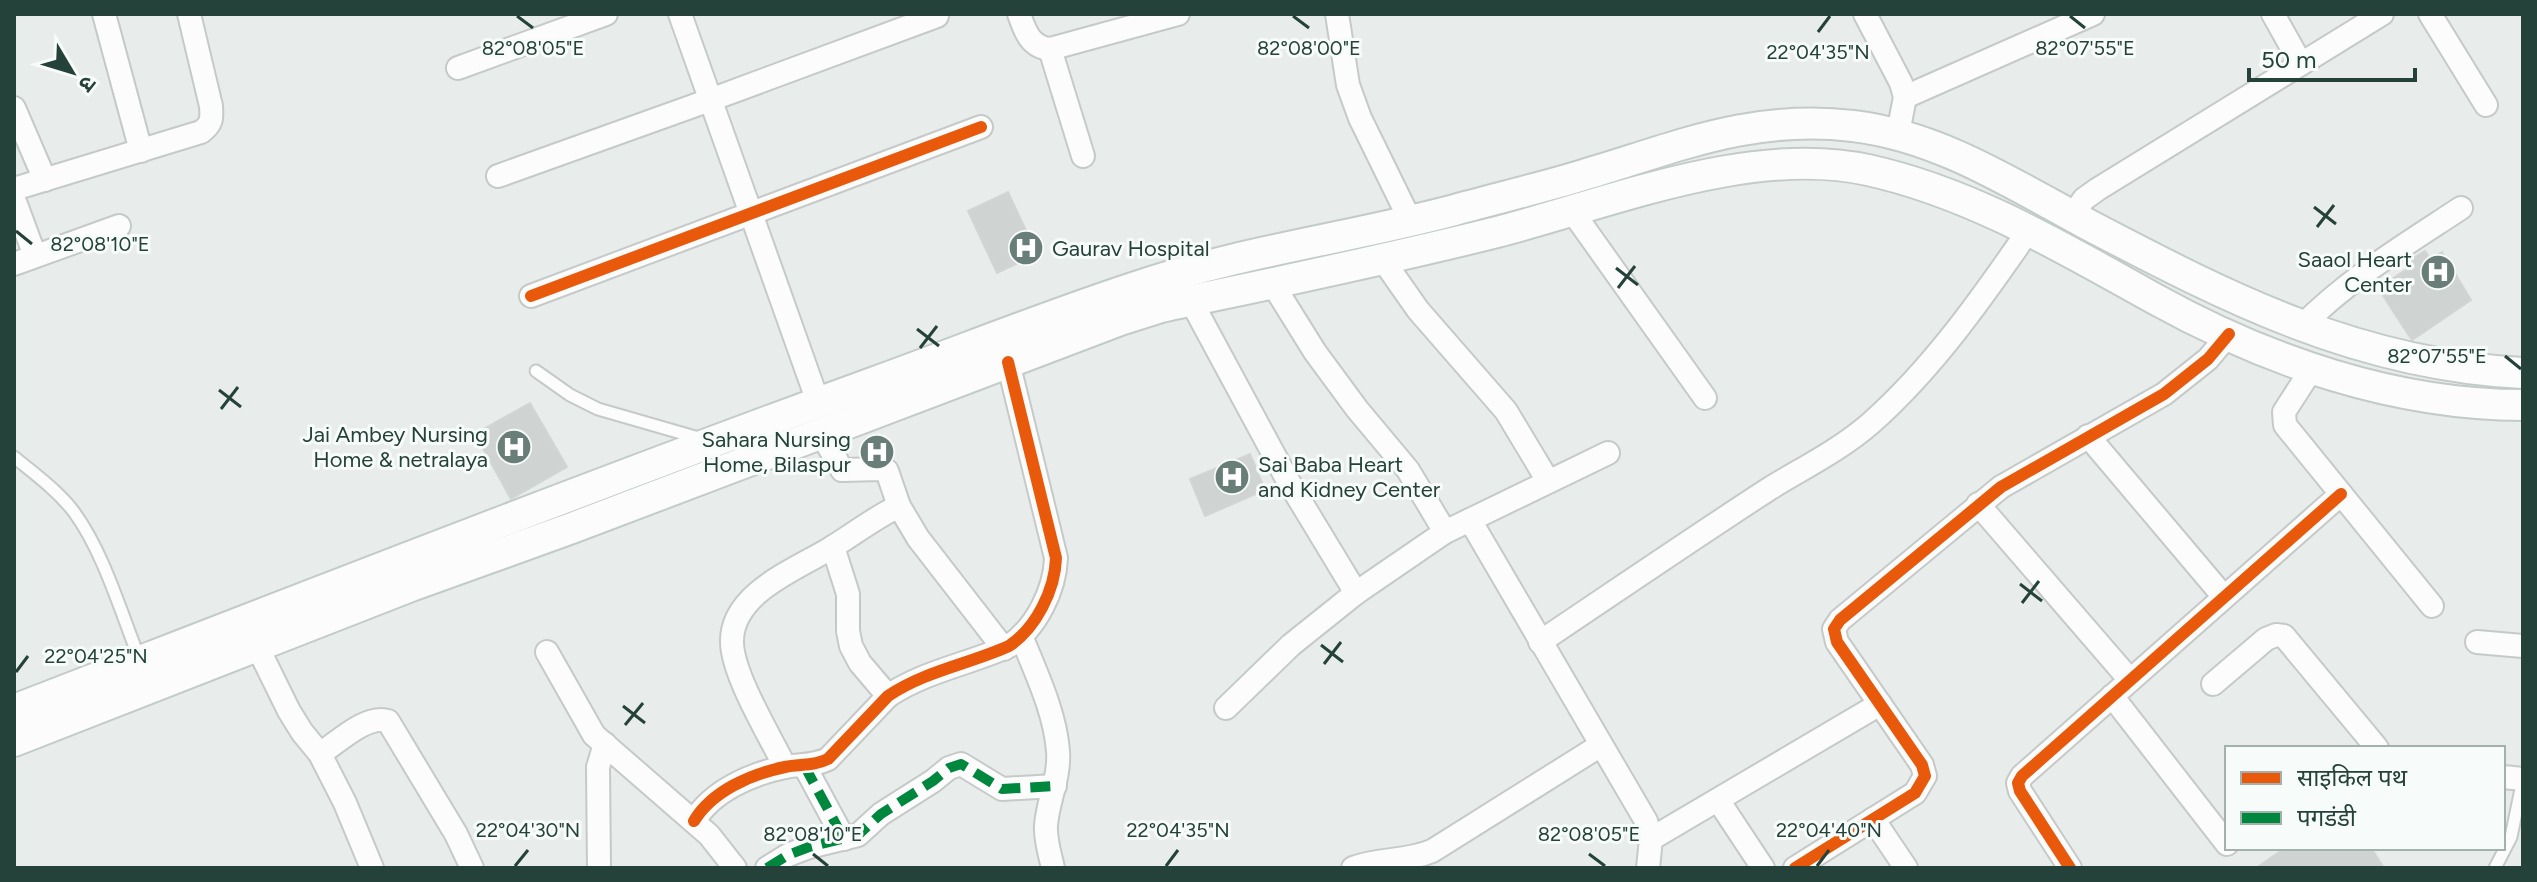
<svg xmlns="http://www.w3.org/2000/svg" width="2537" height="882" font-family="Figtree,'Noto Sans Devanagari',sans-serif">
  <rect width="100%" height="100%" fill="#e8edeb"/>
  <!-- building -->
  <g fill="#cfd4d2" stroke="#d1d6d4" stroke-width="2">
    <polygon points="1008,192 1037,254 997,273 968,211"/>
    <polygon points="2425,251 2430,259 2442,252 2471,300 2412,340 2378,288 2413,265 2410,260"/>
    <polygon points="530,403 567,467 511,499 475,434"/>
    <polygon points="882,435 889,457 869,455 865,439"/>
    <polygon points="1250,454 1265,490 1205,516 1190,479"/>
    <polygon points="2285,848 2371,848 2384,868 2256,868"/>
  </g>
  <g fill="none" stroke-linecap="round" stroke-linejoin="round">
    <defs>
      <g id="lane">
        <polyline points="536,371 570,395 598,409 702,439"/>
        <path d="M14,457C35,474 58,491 74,512C104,553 121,613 140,660"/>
        <polyline points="2495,868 2511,837 2523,779"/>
      </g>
      <g id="street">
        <polyline points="104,14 141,151"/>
        <polyline points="680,14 818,402"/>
        <path d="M1019,14C1025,31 1030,47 1050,49L1178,14"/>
        <polyline points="1337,14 1348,85 1360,118 1411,222"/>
        <polyline points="1865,14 1901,83 1905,97 1898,133"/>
        <polyline points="2273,14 2301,64"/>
        <polyline points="2430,14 2486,105"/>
        <polyline points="1050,49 1083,156"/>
        <polyline points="458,68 606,14"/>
        <polyline points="1905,97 2093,14"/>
        <polyline points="14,108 45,180"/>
        <polyline points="498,176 710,100 937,16"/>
        <path d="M14,189L201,132C212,124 212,119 211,106L189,14"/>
        <polyline points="14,199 35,256"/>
        <polyline points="1572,211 1705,398"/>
        <polyline points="2072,216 2084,199 2098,189 2382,14"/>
        <polyline points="1383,260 1418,310 1506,411 1548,481"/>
        <polyline points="14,264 119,226"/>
        <polyline points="1272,283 1315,352 1357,409 1408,470 1445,532"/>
        <polyline points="531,296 981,127"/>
        <polyline points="1191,301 1287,479 1356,593"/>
        <path d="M2301,327C2348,279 2405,245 2461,208"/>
        <polyline points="2313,367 2284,412 2285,425 2432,606"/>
        <polyline points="821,433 842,470 882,469 887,471 899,506 918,538 1004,649"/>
        <polyline points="2088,436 2224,597"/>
        <polyline points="1978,504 2130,680"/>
        <polyline points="1470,520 1646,821 1651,839 1648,868"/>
        <polyline points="833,547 848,594 848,631 851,646 860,663 888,696"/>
        <path d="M1022,638C1036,673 1055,712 1058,751C1060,777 1048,800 1046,825C1045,840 1050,854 1053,868"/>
        <path d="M1540,642C1616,591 1692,539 1769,489C1803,468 1840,450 1871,423C1933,368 1982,298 2029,230"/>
        <polyline points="2477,642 2523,646"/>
        <polyline points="257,646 289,711 302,732 320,754 345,803 372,868"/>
        <polyline points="547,652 594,735 709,835 735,868"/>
        <polyline points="2213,684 2266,639 2276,635 2284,636 2377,748"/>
        <polyline points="2112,696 2227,844"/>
        <polyline points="1226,708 1291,645 1356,593 1445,532 1608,453"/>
        <path d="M320,754C338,742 367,714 388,721L456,834L472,868"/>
        <polyline points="804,765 844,839"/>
        <path d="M785,767C770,736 732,674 732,642C731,593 797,569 831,548C854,534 874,518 899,506"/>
        <polyline points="2503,777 2523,779"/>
        <polyline points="1718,800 1763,868"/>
        <polyline points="1873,819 1906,868"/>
        <path d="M694,821C712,791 751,774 785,767C801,764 814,766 828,759L888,696C925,671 969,664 1009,646C1036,628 1055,590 1056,558L1008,362"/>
        <polyline points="1651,839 1880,704"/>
        <polyline points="599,868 598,767 605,744"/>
        <polyline points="767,868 788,855 809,847 858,835 881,814 933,781 949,768 961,764 1002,789 1055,786"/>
        <path d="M1353,868C1379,858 1406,862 1432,851L1601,745"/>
        <polyline points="1795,868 1915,793 1925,776 1922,765 1837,642 1834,629 1840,620 2001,487 2164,394 2208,359 2229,334"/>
        <polyline points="2070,868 2020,791 2018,783 2022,776 2341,494"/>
      </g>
      <g id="secondary">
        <path d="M14,710C301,599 587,487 875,382C963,350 1050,315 1139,286C1240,252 1348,238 1451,211C1494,199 1537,189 1580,176C1676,148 1749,114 1853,126C1938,136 2011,183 2085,223C2228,298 2358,365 2523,373"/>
        <path d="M14,741L411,586L572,528L1120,320L1161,307C1273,283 1386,260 1497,232C1610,203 1751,144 1868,170C1972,193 2063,248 2155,299C2267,361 2395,405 2523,405"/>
      </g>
    </defs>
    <!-- lane casing -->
    <use href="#lane" stroke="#c5cac8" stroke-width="15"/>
    <!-- street casing -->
    <use href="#street" stroke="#c5cac8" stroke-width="26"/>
    <!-- secondary casing -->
    <use href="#secondary" stroke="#c3cbc8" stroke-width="34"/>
    <!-- lane -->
    <use href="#lane" stroke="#fcfcfc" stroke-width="11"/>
    <!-- street -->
    <use href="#street" stroke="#fcfcfc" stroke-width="22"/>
    <!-- secondary -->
    <use href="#secondary" stroke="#fcfcfc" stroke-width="30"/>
    <!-- quiet -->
    <g stroke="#00873e" stroke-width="10" stroke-dasharray="20 10" stroke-linecap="butt">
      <polyline points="804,765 844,839"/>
      <polyline points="767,868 788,855 809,847 858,835 881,814 933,781 949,768 961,764 1002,789 1055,786"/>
    </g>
    <defs>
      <g id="cycleway">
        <polyline points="531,296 981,127"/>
        <path d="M694,821C712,791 751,774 785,767C801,764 814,766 828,759L888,696C925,671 969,664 1009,646C1036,628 1055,590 1056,558L1008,362"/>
        <polyline points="1795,868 1915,793 1925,776 1922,765 1837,642 1834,629 1840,620 2001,487 2164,394 2208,359 2229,334"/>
        <polyline points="2070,868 2020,791 2018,783 2022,776 2341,494"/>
      </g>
    </defs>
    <!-- cycleway casing -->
    <use href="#cycleway" stroke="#f7fbf9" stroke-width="17"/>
    <!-- cycleway -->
    <use href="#cycleway" stroke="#e8590c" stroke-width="12"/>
  </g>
  <!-- ticks -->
  <path fill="none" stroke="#24423a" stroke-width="3" d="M517,16L533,28M1293,16L1309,28M2070,16L2085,28M1818,32L1830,16M2314,207L2336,224M2317,227L2334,205M16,231L32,244M1616,268L1638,285M1618,288L1635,266M917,329L939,346M920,348L937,326M2505,356L2521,369M219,390L241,407M221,409L238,387M2020,584L2042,601M2022,603L2039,581M1321,645L1343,662M1324,664L1341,642M16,672L28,656M623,706L645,723M625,725L643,703M813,854L828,866M1589,854L1605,866M515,866L528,850M1166,866L1178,850M1817,866L1829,850"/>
  <!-- icons -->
  <defs>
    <symbol id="hospital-disc" viewBox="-11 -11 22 22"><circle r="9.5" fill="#697e78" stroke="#f7fbf9"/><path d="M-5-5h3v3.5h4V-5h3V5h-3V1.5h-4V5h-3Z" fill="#fff"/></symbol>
  </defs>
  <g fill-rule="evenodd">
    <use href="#hospital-disc" x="1006" y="228" width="40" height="40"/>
    <use href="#hospital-disc" x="2418" y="252" width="40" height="40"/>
    <use href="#hospital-disc" x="494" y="427" width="40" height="40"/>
    <use href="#hospital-disc" x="857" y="432" width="40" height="40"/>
    <use href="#hospital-disc" x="1212" y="457" width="40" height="40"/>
  </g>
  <g text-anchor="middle" stroke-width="6" stroke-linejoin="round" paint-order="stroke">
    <!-- poi labels -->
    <g font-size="22" fill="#24423a" stroke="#f7fbf9" text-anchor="end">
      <text x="1052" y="256" text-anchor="start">Gaurav Hospital</text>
      <text x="2412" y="267">Saaol Heart<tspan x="2412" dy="25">Center</tspan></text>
      <text x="488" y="442">Jai Ambey Nursing<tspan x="488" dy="25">Home &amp; netralaya</tspan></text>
      <text x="851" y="447">Sahara Nursing<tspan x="851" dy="25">Home, Bilaspur</tspan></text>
      <text x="1258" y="472" text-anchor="start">Sai Baba Heart<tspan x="1258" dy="25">and Kidney Center</tspan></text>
    </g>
  </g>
  <g font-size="20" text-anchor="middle" fill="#24423a" stroke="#f7fbf9" stroke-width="6" stroke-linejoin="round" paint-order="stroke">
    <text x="533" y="55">82°08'05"E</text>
    <text x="1309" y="55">82°08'00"E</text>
    <text x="2085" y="55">82°07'55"E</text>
    <text x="1818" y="59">22°04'35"N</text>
    <text x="100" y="251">82°08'10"E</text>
    <text x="2437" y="363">82°07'55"E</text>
    <text x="96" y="663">22°04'25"N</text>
    <text x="528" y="837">22°04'30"N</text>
    <text x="1178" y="837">22°04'35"N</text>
    <text x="1829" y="837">22°04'40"N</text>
    <text x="813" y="841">82°08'10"E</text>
    <text x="1589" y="841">82°08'05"E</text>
  </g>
  <!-- border -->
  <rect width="2537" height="882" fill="none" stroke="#24423a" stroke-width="32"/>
  <!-- legend -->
  <rect x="2225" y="746" width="280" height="104" fill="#f7fbf9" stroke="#a3b1ad" stroke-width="2"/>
  <rect x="2241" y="772" width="40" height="12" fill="#e8590c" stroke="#a3b1ad" stroke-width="2"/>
  <text x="2297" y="786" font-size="24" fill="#24423a">साइकिल पथ</text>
  <rect x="2241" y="812" width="40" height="12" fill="#00873e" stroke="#a3b1ad" stroke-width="2"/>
  <text x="2297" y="826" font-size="24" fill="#24423a">पगडंडी</text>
  <!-- north arrow -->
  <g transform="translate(72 72) rotate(128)" stroke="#f7fbf9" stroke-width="6" paint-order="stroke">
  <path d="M0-6L14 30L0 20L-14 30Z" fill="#24423a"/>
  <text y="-12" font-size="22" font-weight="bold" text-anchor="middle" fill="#24423a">उ</text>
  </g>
  <!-- scale -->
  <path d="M2249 68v12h166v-12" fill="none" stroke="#24423a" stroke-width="4"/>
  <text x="2261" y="68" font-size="24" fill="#24423a" stroke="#f7fbf9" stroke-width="6" paint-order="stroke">50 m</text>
</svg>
